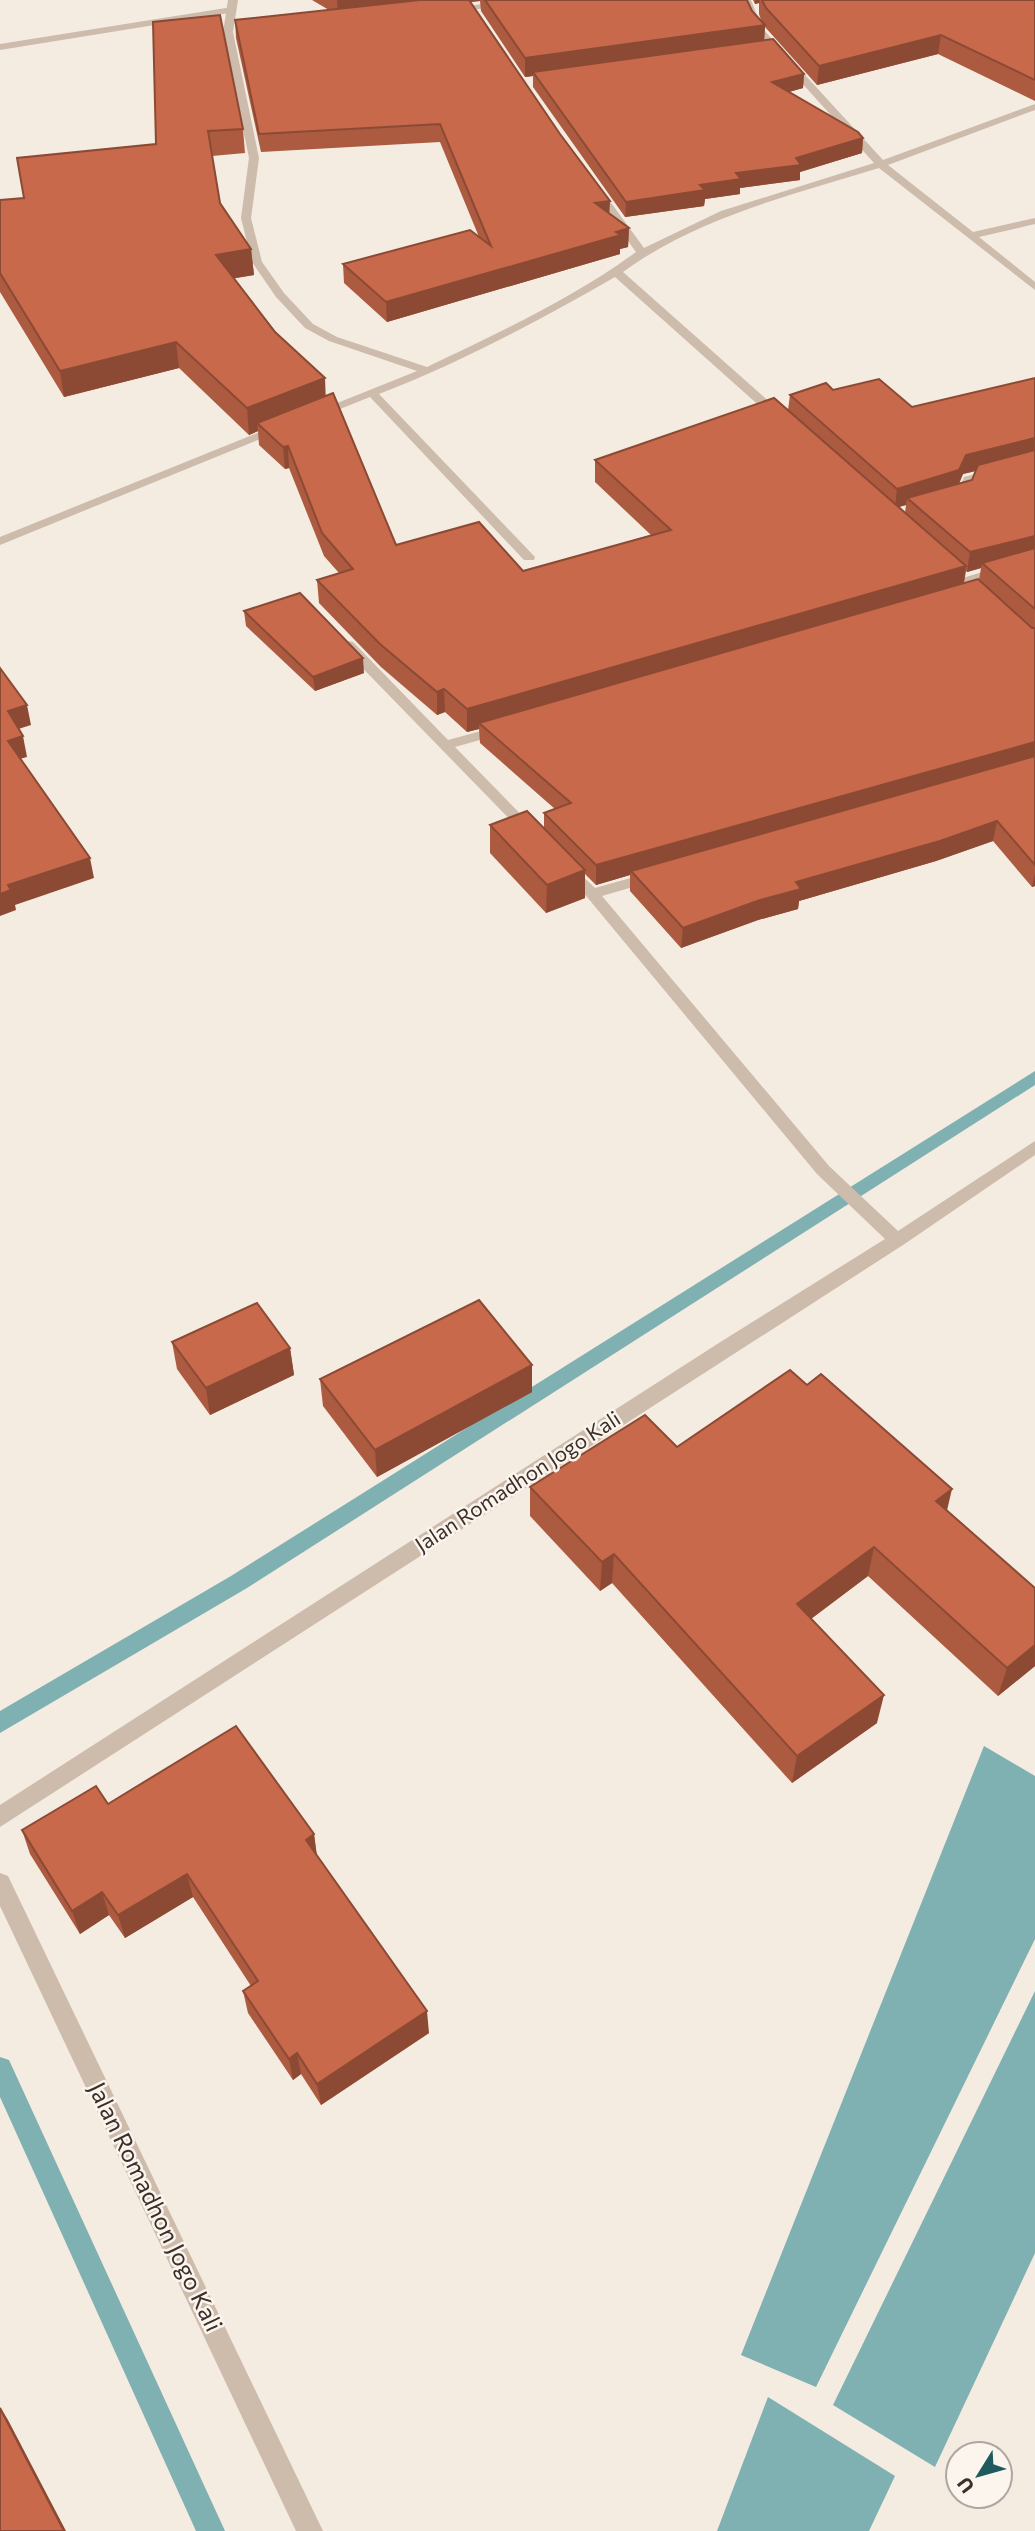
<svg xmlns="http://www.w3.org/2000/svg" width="1035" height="2531" font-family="Commissioner,sans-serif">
  <rect width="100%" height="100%" fill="#f4ebe1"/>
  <!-- water -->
  <g fill="#7fb0b2">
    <polygon points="984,1746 1035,1776 1035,1939 816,2387 741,2355"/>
    <polygon points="1035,1991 1035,2253 935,2467 833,2405"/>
    <polygon points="768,2397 895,2476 869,2531 717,2531"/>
  </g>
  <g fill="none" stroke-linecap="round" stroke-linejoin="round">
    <!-- stream -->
    <g fill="#7fb0b2" fill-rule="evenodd">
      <polygon points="1035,1071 1035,1085 247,1588 0,1733 0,1711 231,1576"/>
      <polygon points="0,2057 9,2060 225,2531 196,2531 0,2097"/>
    </g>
    <!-- lane -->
    <g fill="#cdbbac" fill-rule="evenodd">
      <polygon points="232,7 235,8 235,12 0,50 0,44"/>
      <polygon points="1035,458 1035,466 973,482 968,497 954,501 948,497 958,492 964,477"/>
    </g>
    <!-- street -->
    <g fill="#cdbbac" fill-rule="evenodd">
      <path d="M228,0H238L233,32L259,158L251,218L262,262L284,293L313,324L337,337L427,367C498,333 572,299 636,252L592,191L593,189H601L644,248L721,211L874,163L755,31L741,0H751L762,28L883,160L1035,104V110L888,165L973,232L1035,218V224L979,237L1035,282V290L879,168C792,195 698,217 623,272L782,413V419H774L615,277C538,321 462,362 379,394L535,557L534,560H524L370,397L320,417L310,414L417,371L329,341L305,328L276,297L252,262L241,218L249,158L223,32Z"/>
      <polygon points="511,0 542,0 537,3 450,12 445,9"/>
      <polygon points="277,425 287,428 0,545 0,537"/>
      <polygon points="1035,556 1035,564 962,584 956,580"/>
      <polygon points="348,641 353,642 448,740 503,725 508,726 508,732 455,747 536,830 538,833 536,836 526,836 343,648 341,645"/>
      <polygon points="568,865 573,867 595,888 652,872 657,874 659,877 657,880 602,896 829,1166 898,1231 1035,1141 1035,1155 903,1245 0,1827 0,1805 722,1341 885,1239 817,1174 587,897 563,873 561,870"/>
      <polygon points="0,1873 8,1876 323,2531 296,2531 0,1906"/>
    </g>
  </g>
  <!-- wall -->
  <g fill="#ac5a40" fill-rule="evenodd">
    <polygon points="312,0 747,0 752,11 762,23 759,14 759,3 755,4 753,0 1035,0 1035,101 938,54 817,85 765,27 764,41 804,74 803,88 789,92 863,138 862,153 800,172 800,180 740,188 740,194 705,199 704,206 625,217 533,87 533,76 525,77 481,11 480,1 470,2 609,213 629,228 628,247 620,249 620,254 387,322 344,283 343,264 479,237 440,142 261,152 236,38 235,20 329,10"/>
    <path d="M153,22L243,129L245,153L212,156L220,203L251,249L254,275L234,278L326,396L396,545L523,571L651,535L595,482V460L788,410L790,395L833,390L912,407L1035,378V886L1032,887L993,841L936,861L799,901L798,909L758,920L681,948L630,891V875L596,885L585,874V898L546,913L490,853V825L544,829V813L555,809L480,743L479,729L467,732L445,712L437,715L381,667L319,603L317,580L339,573L324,556L289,468L285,469L259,445L258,431L249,435L179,368L64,397L0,292V200L24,198L156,144ZM976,471L972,480L959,484L963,474ZM906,505L905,513L899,507ZM981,568L979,580L964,583L966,571L967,572Z"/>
    <polygon points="244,611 364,673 315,691 246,626"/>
    <polygon points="172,1342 290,1348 294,1375 210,1415 177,1369"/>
    <polygon points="320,1379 532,1392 377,1477 323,1406"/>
    <polygon points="677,1447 947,1510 1035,1588 1035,1666 998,1696 868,1576 811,1619 877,1723 792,1783 612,1583 600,1591 530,1516 530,1487"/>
    <polygon points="108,1804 314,1834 317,1856 429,2033 321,2105 301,2074 293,2080 248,2013 243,1991 251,1986 193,1897 125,1938 109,1915 80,1934 30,1854 22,1830"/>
  </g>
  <!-- shaded-wall -->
  <g fill="#8c4a34">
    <polygon points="337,0 480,0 480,1 338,15"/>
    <polygon points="755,0 760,0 759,3 755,4"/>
    <polygon points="765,25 764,44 533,72 533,76 525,77 525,58"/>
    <polygon points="941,35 938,54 817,85 819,66"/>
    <polygon points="804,74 803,88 771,97 772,82"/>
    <polygon points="863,138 862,153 800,172 800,180 740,188 740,194 705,199 704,206 625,217 626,202 700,185 736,173 796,158"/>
    <polygon points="610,201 609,220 595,203"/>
    <polygon points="629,228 628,247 620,249 620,254 387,322 386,302"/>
    <polygon points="251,249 254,275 219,281 216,255"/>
    <polygon points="176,342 179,368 64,397 60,371"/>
    <polygon points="325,378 326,404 257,423 258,431 249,435 247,408"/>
    <polygon points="1035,438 1035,456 963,474 956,490 907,498 906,505 895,508 897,489 966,455"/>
    <polygon points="288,446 289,468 285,469 283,447"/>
    <polygon points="1035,536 1035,554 982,563 981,568 967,572 970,552"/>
    <polygon points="966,566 963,589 479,723 479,729 467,732 467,709"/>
    <polygon points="363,658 364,673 315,691 313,677"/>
    <polygon points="444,689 445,712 437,715 437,692"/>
    <polygon points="27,705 31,725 12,731 8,711"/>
    <polygon points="23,736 27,757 12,761 8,741"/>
    <polygon points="1035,742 1035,761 631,871 630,875 596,885 596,865"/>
    <polygon points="997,821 993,841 936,861 799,901 798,909 758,920 681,948 683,928 796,882"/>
    <polygon points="90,858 94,878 15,905 16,910 0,916 0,894 8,885"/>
    <polygon points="585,870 585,898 546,913 547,885"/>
    <polygon points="1035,873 1035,886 1032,887"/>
    <polygon points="290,1348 294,1375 210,1415 206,1388"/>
    <polygon points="532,1365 532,1392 377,1477 375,1450"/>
    <polygon points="952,1489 945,1519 936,1501"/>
    <polygon points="874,1547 868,1576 792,1633 797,1604"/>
    <polygon points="614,1554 612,1583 600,1591 602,1562"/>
    <polygon points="1035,1645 1035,1666 998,1696 1007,1668"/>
    <polygon points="884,1695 877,1723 792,1783 797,1756"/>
    <polygon points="314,1834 317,1858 306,1840"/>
    <polygon points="187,1874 193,1897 125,1938 118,1915"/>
    <polygon points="102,1892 109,1915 80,1934 72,1911"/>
    <polygon points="427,2011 429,2033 321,2105 317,2084"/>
    <polygon points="297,2053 301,2074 293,2080 289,2059"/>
    <polygon points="0,2407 8,2420 66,2531 64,2531"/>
  </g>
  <!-- building -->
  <g fill="#c8694b" stroke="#8c4a34" stroke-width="2">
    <polygon points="420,0 469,0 560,134 610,201 595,203 629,228 616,232 621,235 386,302 343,264 470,230 491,246 440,124 259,134 235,20"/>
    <polygon points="485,0 747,0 752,11 765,25 525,58"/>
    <polygon points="762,0 1035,0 1035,80 941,35 819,66 766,8"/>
    <polygon points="220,15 243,129 208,131 220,203 251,249 216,255 275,332 325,378 247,408 176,342 60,371 0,273 0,200 24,198 17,158 156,144 153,22"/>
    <polygon points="773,39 804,74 772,82 858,132 863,138 796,158 801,165 736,173 741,179 700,185 705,190 626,202 533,72"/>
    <polygon points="1035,378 1035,438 966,455 959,470 897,489 790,395 826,383 833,390 879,379 912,407"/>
    <polygon points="333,393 396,545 479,522 523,571 671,530 595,460 774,398 966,566 467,709 444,689 437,692 380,644 317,580 353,569 322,533 288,446 283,447 257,423"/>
    <polygon points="1035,450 1035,536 970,552 907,498 972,480 978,465"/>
    <polygon points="1035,548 1035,609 982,563"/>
    <polygon points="978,579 1032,628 1035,628 1035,742 596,865 544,813 571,803 479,723"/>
    <polygon points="300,593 363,658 313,677 244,611"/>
    <polygon points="0,668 27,705 8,711 23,736 8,741 90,858 8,885 11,890 0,894"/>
    <polygon points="1035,756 1035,865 997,821 940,841 796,882 801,889 760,900 683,928 631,871"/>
    <polygon points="527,811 585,870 547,885 490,825"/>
    <polygon points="479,1300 532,1365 375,1450 320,1379"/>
    <polygon points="257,1303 290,1348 206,1388 172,1342"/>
    <polygon points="790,1370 807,1385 821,1374 952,1489 936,1501 1035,1588 1035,1645 1007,1668 874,1547 797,1604 884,1695 797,1756 614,1554 602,1562 530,1487 645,1415 677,1447"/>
    <polygon points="236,1726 314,1834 306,1840 427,2011 317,2084 297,2053 289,2059 243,1991 258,1981 187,1874 118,1915 102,1892 72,1911 22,1830 96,1786 108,1804"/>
    <polygon points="0,2408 64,2531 0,2531"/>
  </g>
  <g text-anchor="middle" stroke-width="5" stroke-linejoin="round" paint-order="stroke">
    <!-- street labels -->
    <g font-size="21" fill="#3b302b" stroke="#fbf5ee">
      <text transform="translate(518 1482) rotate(-33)" y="7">Jalan Romadhon Jogo Kali</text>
    </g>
    <!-- near-street labels -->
    <g font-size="24" fill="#3b302b" stroke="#fbf5ee">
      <text transform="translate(155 2207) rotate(64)" y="8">Jalan Romadhon Jogo Kali</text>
    </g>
  </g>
  <!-- north arrow -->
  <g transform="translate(979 2475) rotate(233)"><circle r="33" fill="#fbf5ee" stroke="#aea6a0" stroke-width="2"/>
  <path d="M0-5L12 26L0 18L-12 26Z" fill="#1f5a5e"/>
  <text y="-10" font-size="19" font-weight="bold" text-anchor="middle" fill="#3b302b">U</text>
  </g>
</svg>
